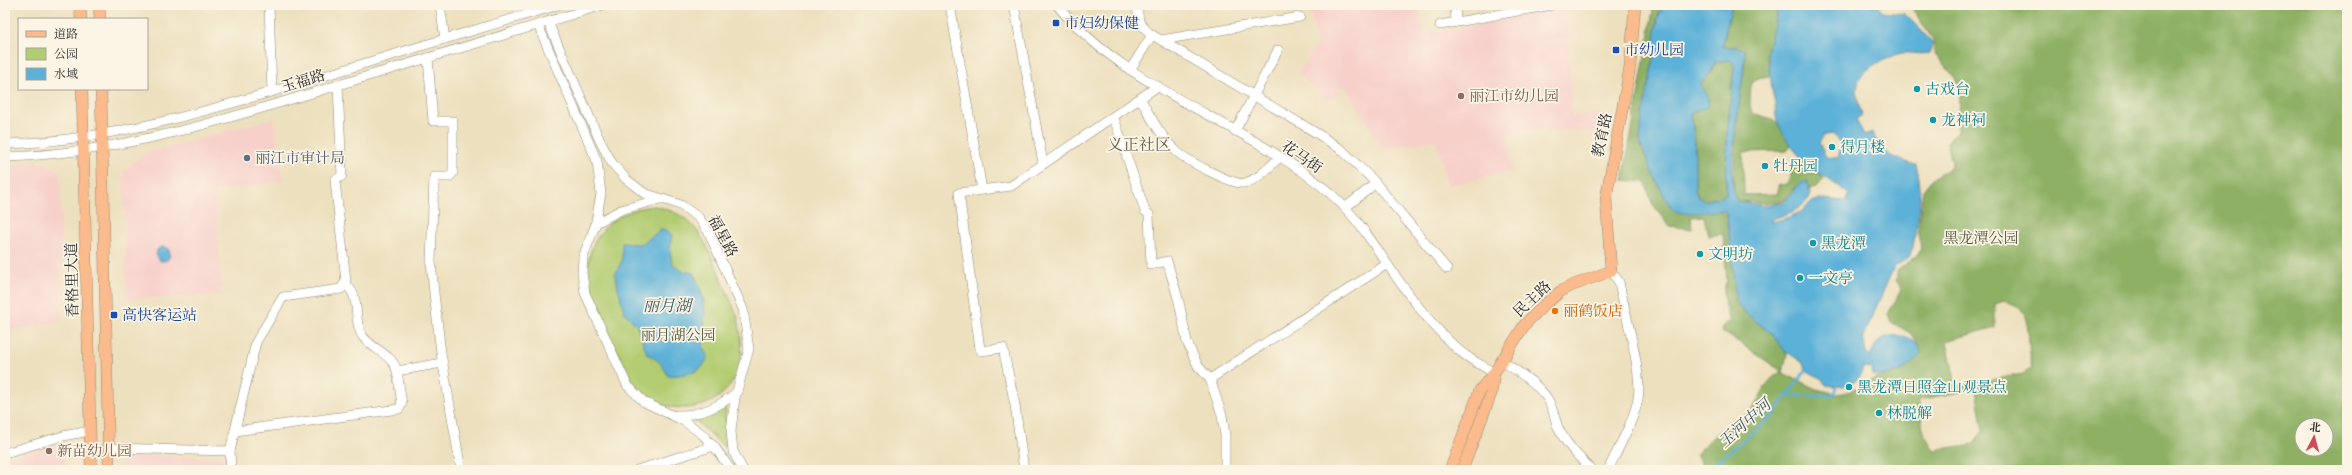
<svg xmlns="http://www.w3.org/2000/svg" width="2352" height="475" font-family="Alegreya,'Noto Serif SC',serif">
  <rect width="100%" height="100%" fill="#fcf5e5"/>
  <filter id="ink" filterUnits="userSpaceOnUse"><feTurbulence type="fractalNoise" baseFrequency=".025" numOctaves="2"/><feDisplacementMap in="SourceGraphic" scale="8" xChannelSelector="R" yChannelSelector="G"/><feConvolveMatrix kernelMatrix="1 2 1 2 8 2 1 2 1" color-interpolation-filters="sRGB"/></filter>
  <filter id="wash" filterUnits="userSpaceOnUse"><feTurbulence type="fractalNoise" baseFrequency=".012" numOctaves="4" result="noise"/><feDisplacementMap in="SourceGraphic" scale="16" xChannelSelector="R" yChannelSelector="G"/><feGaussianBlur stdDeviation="0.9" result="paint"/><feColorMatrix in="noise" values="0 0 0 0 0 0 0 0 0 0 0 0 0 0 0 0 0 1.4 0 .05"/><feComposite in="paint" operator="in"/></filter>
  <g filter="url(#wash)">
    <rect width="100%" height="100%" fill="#ede0be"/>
    <!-- built -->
    <g fill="#f7d0ca">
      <polygon points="1309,5 1418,5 1425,34 1567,7 1572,115 1604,113 1604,132 1540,130 1508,133 1512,171 1447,186 1436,140 1383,149 1346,87 1338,88 1340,92 1328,100 1298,74 1317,45"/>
      <polygon points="274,118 283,181 215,191 222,295 126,299 124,172 142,154"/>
      <polygon points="46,163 60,171 62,321 5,331 5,164"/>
      <polygon points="66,441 66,470 5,470 5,459"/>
      <polygon points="121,456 227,457 227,470 122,470"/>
    </g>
    <!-- green -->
    <g fill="#b2cc71" stroke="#6e7c4e">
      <path d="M655,206C694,215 703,236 717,269C724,285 731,302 738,318C742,336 744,358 736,375C715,421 650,417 627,375L590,287C580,242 611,209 655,206Z"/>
      <polygon points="725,406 727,446 725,448 695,420"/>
    </g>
    <!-- forest -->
    <g fill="#8db063" stroke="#5c6e47" fill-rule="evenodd">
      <path d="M1654,5H1663L1657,18L1654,58L1640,142L1647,160L1677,212L1724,210L1727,215L1733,265L1757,322L1771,332L1787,353L1783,373L1816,389L1838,394L1851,391L1879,377L1898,372L1920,347L1910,333L1891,322L1888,314L1902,289L1896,280L1898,270L1918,255L1921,248L1918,234L1923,190L1932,179L1951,168L1952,162L1947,142L1957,132L1959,122L1960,91L1955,78L1934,52L1933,40L1910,5H2347V470H1696L1702,465L1696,455C1705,444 1715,434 1728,426C1733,422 1741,420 1746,415C1762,402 1763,378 1783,372L1722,331L1723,325L1730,320C1724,307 1721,294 1727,280L1723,234L1708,236L1704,216L1691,217L1692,229L1669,226L1652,203L1645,182L1623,180ZM2004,301C2008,303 2015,304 2019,307C2032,319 2027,351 2032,368L2023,374L1956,386L1947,341L1995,327V304ZM1976,389L1983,431L1974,444L1934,450L1924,434L1918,400ZM2302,425H2326V449H2302Z"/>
      <polygon points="1732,5 1779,5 1778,15 1767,52 1770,76 1757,78 1751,83 1750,105 1752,113 1772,119 1780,125 1792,145 1787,151 1743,152 1744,195 1778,194 1778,185 1788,184 1793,162 1802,159 1824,178 1816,187 1809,189 1807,181 1794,188 1786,199 1776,203 1737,201 1733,193 1737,116 1745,61 1738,47 1722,47"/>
      <path d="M1729,60L1733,62L1734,69L1727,135L1726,193L1721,197L1704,201L1698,197L1695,190V142L1691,115C1697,107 1696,96 1700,87C1703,78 1711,71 1715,61Z"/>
    </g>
    <!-- water -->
    <g fill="#5cb1d8" stroke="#446e82" fill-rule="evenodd">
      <path d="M1663,5H1732L1722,47H1738L1745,50C1745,82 1723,177 1737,201C1751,203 1776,209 1787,199C1795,191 1795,183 1807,181C1809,186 1811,192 1809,197C1804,209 1783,216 1772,219L1771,222L1788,218L1804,210L1811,202L1820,199L1845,201L1849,194C1818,171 1795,161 1778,123C1774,114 1777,105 1773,96L1767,52L1779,5H1878L1882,12C1888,14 1898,12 1904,14C1909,17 1932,41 1932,44C1932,47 1930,51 1929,53C1919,55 1911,52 1901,53C1896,54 1889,58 1884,60C1856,72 1852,88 1862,115L1856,119L1864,135L1872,132C1885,156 1890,157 1916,165C1925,194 1917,226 1911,256L1894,267L1863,337L1866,353L1870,357C1873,351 1874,344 1880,340C1893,331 1919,336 1921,353C1913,368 1888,379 1872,375L1871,368L1863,367C1858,386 1844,388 1826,385L1822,379L1806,370L1802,362L1784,350L1771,333L1744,312L1736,302L1727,215L1724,210C1713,211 1684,216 1675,211C1667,206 1640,149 1640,140C1641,113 1650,85 1653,59C1656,41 1654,21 1663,5ZM1729,60L1733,62L1734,69L1727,135L1726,193L1721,197L1704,201L1698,197L1695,190V142L1691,115L1694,111L1707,107C1711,97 1707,93 1700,85L1711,72L1715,62ZM1833,134L1841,145L1838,158L1826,157L1819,143L1824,135Z"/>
      <path d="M661,230H666L672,235L670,249L672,263L682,271L694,273L703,297L705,312L703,347L708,356C702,376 684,374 668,376C662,364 659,360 647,354L637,326L624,312L615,275L622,260V243L641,244Z"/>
      <circle cx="163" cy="254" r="7"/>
    </g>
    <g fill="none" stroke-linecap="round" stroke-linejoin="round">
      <!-- stream -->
      <g stroke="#5cb1d8" stroke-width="2.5">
        <path d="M1787,396C1802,393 1823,399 1834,394L1836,387"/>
        <polyline points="1708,470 1773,415 1806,370"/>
      </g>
    </g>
  </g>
  <g filter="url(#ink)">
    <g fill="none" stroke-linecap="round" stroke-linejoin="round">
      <defs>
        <g id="minor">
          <polyline points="269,5 272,92"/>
          <polyline points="440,5 445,39"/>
          <polyline points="950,5 982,190"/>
          <polyline points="1014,5 1043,163"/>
          <path d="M1057,5C1129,93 1247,121 1331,194C1363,222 1380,256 1405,289C1421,311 1441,335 1461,352C1471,360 1483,366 1494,373"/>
          <polyline points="1137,5 1139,22 1149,33 1318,134 1342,150 1372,179 1447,269"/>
          <polyline points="1455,5 1456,22"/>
          <polyline points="548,22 600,141 612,163 626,179 644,193 681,205 699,218 708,231 743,309 749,349 735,398 731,431 733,451 743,470"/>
          <polyline points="538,25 597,161 601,194 595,226 583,257 582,273 585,293 627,385 644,402 684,421 702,434 716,449 731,470"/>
          <polyline points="1440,25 1552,5"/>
          <polyline points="1161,40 1300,17"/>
          <polyline points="428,58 433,121 453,121 453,173 449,177 434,177 431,262 434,293 441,353 461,470"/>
          <polyline points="1130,70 1152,35"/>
          <path d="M1141,99C1150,117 1161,136 1175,150C1184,159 1233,186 1245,183C1259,179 1269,167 1279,158"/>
          <polyline points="1114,118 1145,211 1149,214 1151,265 1167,261 1179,302 1187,342 1198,366 1210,379 1222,415 1225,435 1225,470"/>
          <polyline points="1235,131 1278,50"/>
          <path d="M5,144C114,141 218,108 321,77C400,52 479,29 558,5"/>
          <path d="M5,157C119,154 227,119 335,86C425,59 514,32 603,5"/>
          <polyline points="1346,207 1376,183"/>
          <polyline points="596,223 621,210 660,199"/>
          <path d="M345,284C363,297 351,322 364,338C374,350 393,355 397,371"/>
          <path d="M1502,361C1518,372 1535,381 1547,398C1553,407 1554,417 1558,427C1565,443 1580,459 1593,470"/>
          <polyline points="1210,379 1387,264"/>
          <path d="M676,415C700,416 719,407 737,392"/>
          <polyline points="235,431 399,409 402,404 397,371 442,363"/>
          <polyline points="108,448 230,451"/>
          <polyline points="5,453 63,436 90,431"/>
          <polyline points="231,470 230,451 256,342 283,297 341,289 346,281 335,180 342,176 338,85"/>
          <polyline points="637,470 714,446"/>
          <polyline points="1024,470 1015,405 1003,348 981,351 980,349 959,193 1011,186 1158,86"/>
          <path d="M1608,470C1618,448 1633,423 1638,399C1643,373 1624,310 1619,282L1611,271"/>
        </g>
        <g id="major">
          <polyline points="80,5 81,19"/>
          <polyline points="99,5 100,19"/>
          <polyline points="82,89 91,470"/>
          <polyline points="101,89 109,470"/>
          <polyline points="1450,470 1480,390 1494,373 1525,324 1544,305 1561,291 1571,286 1611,271 1606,198 1630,67 1635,5"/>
          <polyline points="1462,470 1491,394 1494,374"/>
        </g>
      </defs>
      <!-- minor casing -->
      <use href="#minor" stroke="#8c8674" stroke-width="10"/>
      <!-- major casing -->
      <use href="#major" stroke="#8c8674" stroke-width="12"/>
      <!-- minor -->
      <use href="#minor" stroke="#fff" stroke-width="9"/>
      <!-- major -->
      <use href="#major" stroke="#fbbb8c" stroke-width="11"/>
    </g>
  </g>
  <!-- markers -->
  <g fill="#1a4fb4" stroke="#fcf5e5" stroke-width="1.5">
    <rect x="1052" y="19" width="8" height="8" rx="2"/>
    <rect x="1612" y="46" width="8" height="8" rx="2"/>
    <rect x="110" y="311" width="8" height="8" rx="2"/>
  </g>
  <g fill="#0f9aa8" stroke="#fcf5e5" stroke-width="1.5">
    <circle cx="1917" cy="89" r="4"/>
    <circle cx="1933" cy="120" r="4"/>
    <circle cx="1832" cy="147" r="4"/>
    <circle cx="1765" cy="166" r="4"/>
    <circle cx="1813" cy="243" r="4"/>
    <circle cx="1700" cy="254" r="4"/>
    <circle cx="1800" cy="278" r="4"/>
    <circle cx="1849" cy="387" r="4"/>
    <circle cx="1879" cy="413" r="4"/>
  </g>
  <g fill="#8d6e63" stroke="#fcf5e5" stroke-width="1.5">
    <circle cx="1461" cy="96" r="4"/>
    <circle cx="49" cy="451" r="4"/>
  </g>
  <circle fill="#5c6f8a" stroke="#fcf5e5" stroke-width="1.5" cx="247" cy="158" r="4"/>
  <circle fill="#e8710a" stroke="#fcf5e5" stroke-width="1.5" cx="1555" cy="311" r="4"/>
  <g text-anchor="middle" stroke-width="3.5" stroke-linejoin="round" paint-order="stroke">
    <!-- transit labels -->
    <g font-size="15" fill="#164399" stroke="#fcf5e5" text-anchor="start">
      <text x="1064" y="28">市妇幼保健</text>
      <text x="1624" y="55">市幼儿园</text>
      <text x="122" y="320">高快客运站</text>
    </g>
    <!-- street labels -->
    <g font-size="15" fill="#2b2b2b" stroke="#fcf5e5">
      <text transform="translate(303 81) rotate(-17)" y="5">玉福路</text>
      <text transform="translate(1602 135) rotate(-78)" y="5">教育路</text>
      <text transform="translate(1302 157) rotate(34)" y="5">花马街</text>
      <text transform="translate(723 236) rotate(62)" y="5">福星路</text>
      <text transform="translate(72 280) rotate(-91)" y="5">香格里大道</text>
      <text transform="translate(1532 299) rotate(-43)" y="5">民主路</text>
    </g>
    <!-- culture labels -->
    <g font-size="15" fill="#0d838f" stroke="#fcf5e5" text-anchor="start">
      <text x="1925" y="94">古戏台</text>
      <text x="1941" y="125">龙神祠</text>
      <text x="1840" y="152">得月楼</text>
      <text x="1773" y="171">牡丹园</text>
      <text x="1821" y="248">黑龙潭</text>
      <text x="1708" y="259">文明坊</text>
      <text x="1808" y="283">一文亭</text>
      <text x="1857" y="392">黑龙潭日照金山观景点</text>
      <text x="1887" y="418">林脱解</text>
    </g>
    <!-- education labels -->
    <g font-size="15" fill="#785e54" stroke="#fcf5e5" text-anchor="start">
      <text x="1469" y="101">丽江市幼儿园</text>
      <text x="57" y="456">新苗幼儿园</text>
    </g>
    <!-- service labels -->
    <g font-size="15" fill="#4e5e75" stroke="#fcf5e5" text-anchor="start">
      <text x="255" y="163">丽江市审计局</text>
    </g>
    <!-- park labels -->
    <g font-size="15" fill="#545b40" stroke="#fcf5e5">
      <text x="1981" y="243">黑龙潭公园</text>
      <text x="678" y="340">丽月湖公园</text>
    </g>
    <!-- food labels -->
    <g font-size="15" fill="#c56008" stroke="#fcf5e5" text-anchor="start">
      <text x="1563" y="316">丽鹤饭店</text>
    </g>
    <!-- neighbourhood labels -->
    <g font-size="16" fill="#675b4e" stroke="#fcf5e5">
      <text x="1139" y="150">义正社区</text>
    </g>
    <!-- water labels -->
    <g font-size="16" font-style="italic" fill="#3c5a68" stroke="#fcf5e5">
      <text x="667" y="311">丽月湖</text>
      <text transform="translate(1744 423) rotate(-42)" y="6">玉河中河</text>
    </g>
  </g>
  <!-- margin -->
  <rect width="2352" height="475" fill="none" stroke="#fcf5e5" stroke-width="20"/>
  <!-- legend -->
  <rect x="18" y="18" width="130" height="72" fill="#fcf5e5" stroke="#a8a49b"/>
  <rect x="26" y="31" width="20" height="6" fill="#fbbb8c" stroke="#a8a49b"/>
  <text x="54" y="38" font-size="12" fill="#2b2b2b">道路</text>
  <rect x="26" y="48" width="20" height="12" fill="#b2cc71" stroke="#a8a49b"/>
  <text x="54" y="58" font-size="12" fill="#2b2b2b">公园</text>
  <rect x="26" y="68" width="20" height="12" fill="#5cb1d8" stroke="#a8a49b"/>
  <text x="54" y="78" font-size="12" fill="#2b2b2b">水域</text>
  <!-- north arrow -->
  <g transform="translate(2314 437) rotate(6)"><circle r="19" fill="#fcf5e5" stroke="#a8a49b"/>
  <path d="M0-3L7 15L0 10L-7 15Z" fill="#d1495b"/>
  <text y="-6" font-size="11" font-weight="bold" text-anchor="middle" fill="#2b2b2b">北</text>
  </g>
</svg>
